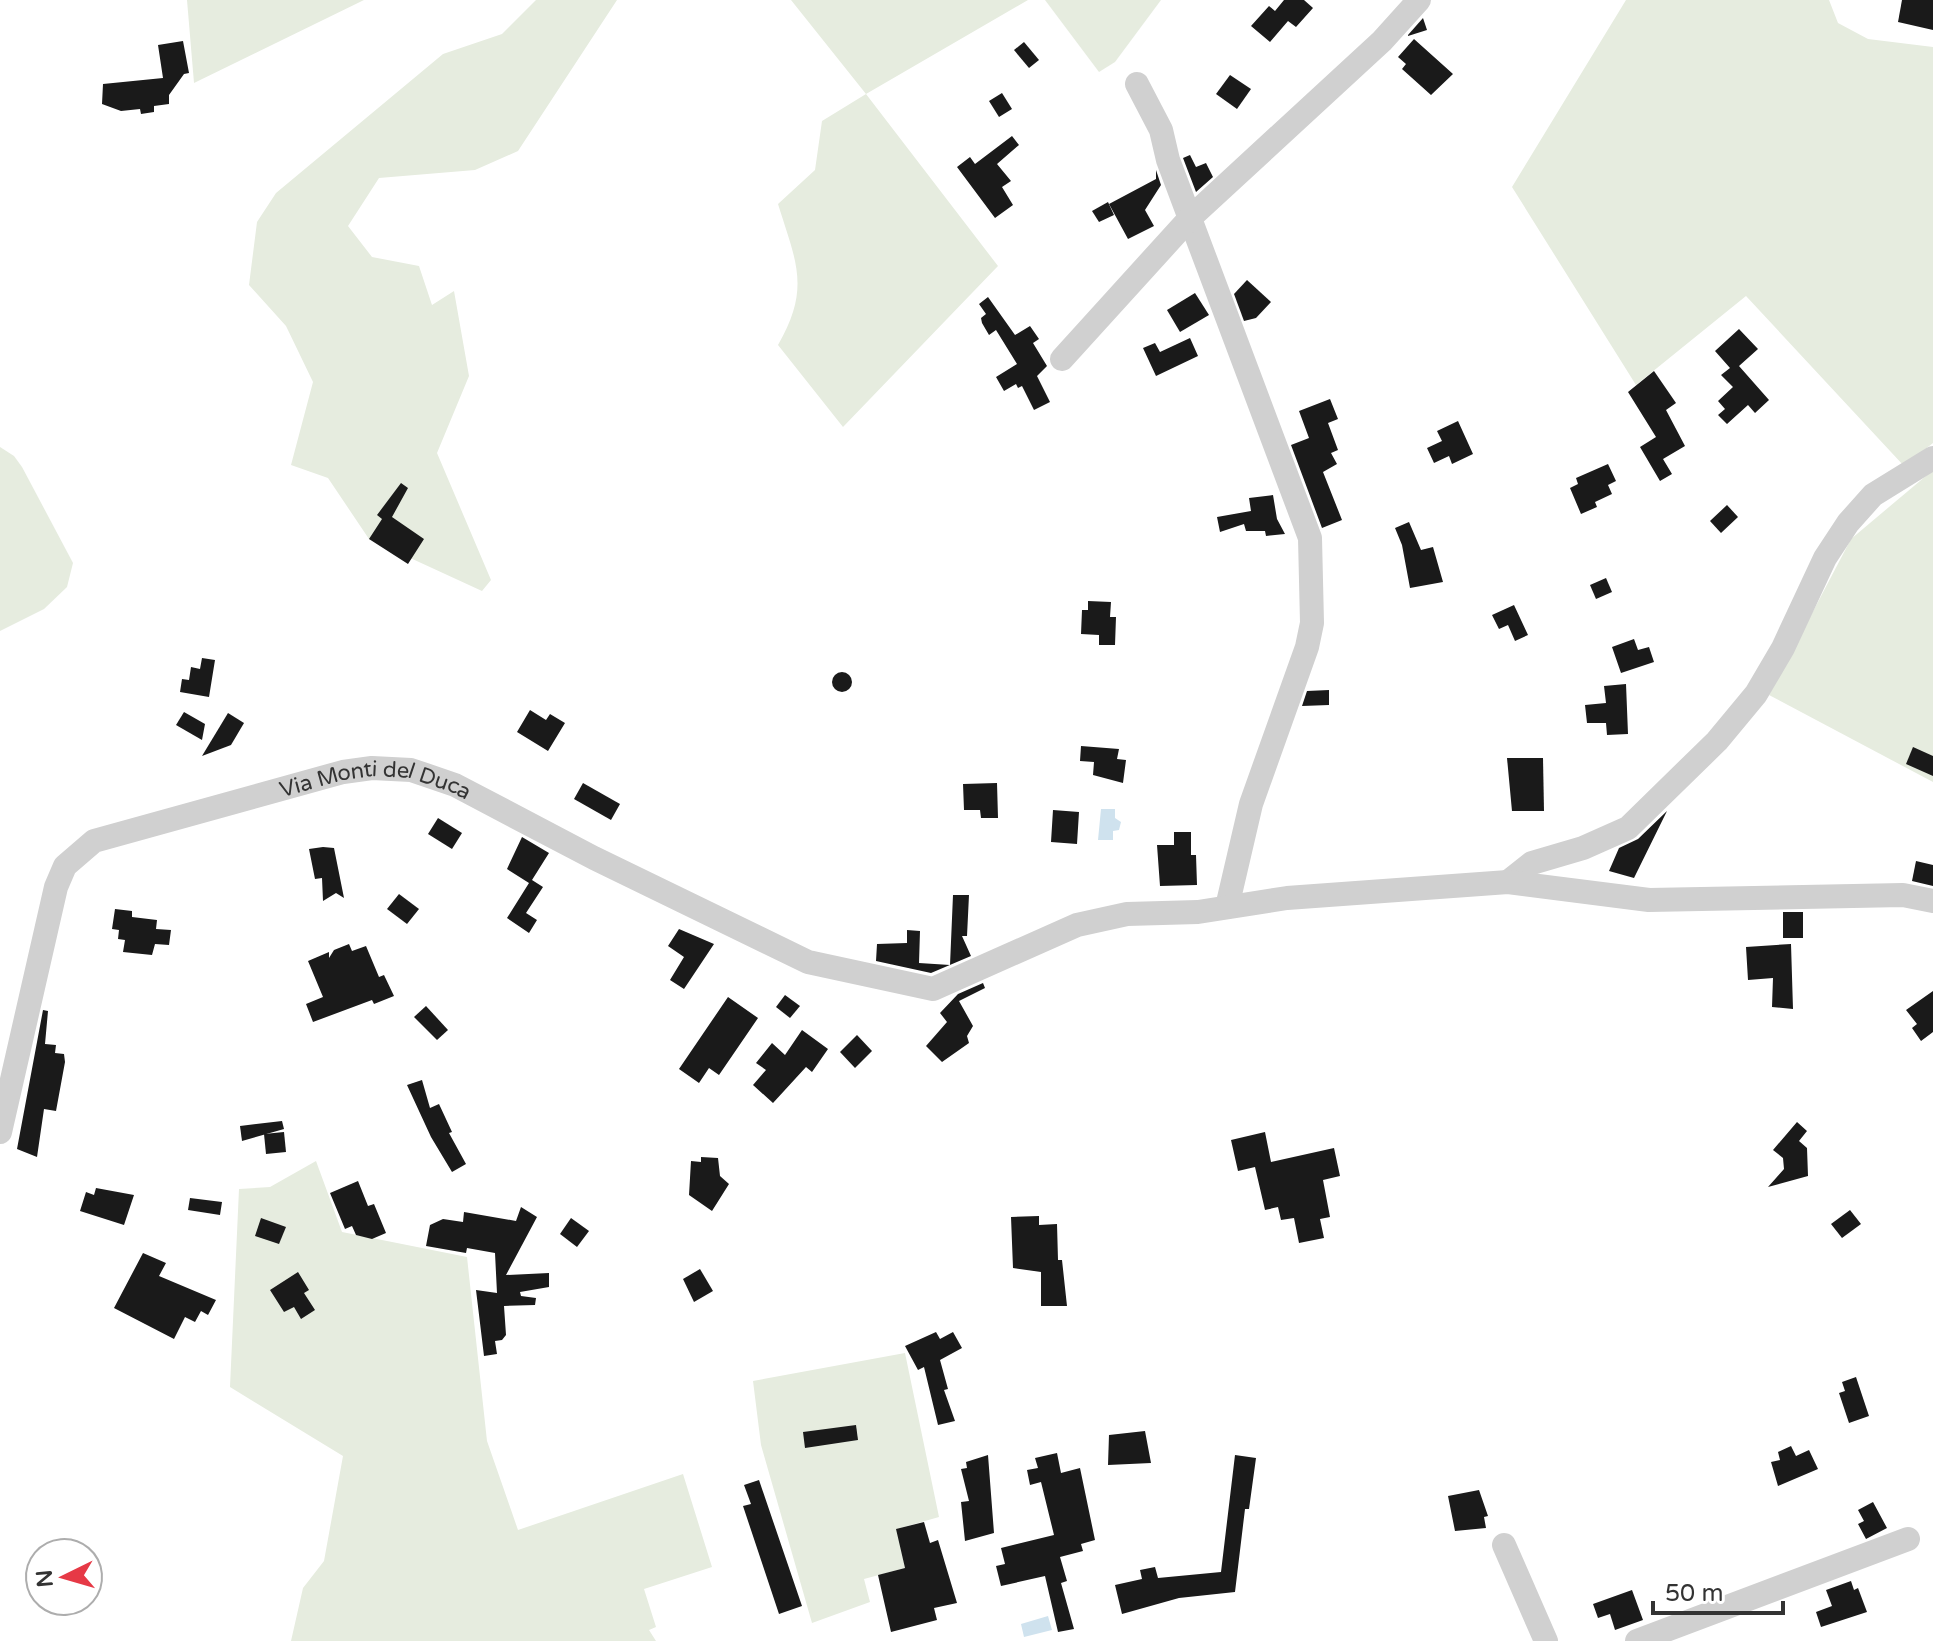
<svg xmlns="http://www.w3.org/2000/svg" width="1933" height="1641" font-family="'Varela Round',sans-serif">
  <rect width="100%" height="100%" fill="#fff"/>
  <!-- green -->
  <g fill="#e6ecdf">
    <polygon points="187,0 364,0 194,83"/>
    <polygon points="536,0 617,0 518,151 475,170 379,178 348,226 372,257 419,266 432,305 454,291 469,376 437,453 491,580 482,591 369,539 328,478 291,465 313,382 286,326 249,285 257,222 276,193 443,54 502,34"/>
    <path d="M791,0H1028L866,94L998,266L843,427L778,345C811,288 796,262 778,204L815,170L822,121L866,94Z"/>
    <polygon points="1045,0 1161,0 1115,62 1099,72"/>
    <polygon points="1626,0 1829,0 1838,23 1868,39 1933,47 1933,443 1904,466 1746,296 1636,385 1512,187"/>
    <polygon points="0,447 14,456 22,467 73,563 67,587 44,609 0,631"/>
    <polygon points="1933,470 1933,782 1769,695 1851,539"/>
    <polygon points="316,1161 342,1232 467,1257 487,1441 518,1530 683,1474 712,1567 644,1589 656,1627 649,1630 656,1641 291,1641 303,1588 324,1561 343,1456 230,1387 239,1189 270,1187"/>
    <polygon points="905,1353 939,1517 897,1529 905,1568 864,1579 870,1602 812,1623 761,1445 753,1381"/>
  </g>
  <!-- water -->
  <g fill="#cfe2ee">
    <polygon points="1101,809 1115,809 1115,818 1121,822 1119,830 1113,831 1113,840 1098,840"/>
    <polygon points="1048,1616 1052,1630 1024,1637 1021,1624"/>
  </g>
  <!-- building -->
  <g fill="#1a1a1a">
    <polygon points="1284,0 1304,0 1313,8 1296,27 1288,21 1270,42 1251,26 1269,6 1275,11"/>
    <polygon points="1902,0 1933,0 1933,30 1898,22"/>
    <polygon points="1423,18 1427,30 1408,36 1408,35"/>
    <polygon points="1414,39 1453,74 1431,95 1402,69 1406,64 1398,57"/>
    <polygon points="183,41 189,73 184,74 169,95 169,104 154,106 154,112 141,114 140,109 121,111 102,104 103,84 163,78 158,45"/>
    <polygon points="1024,42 1039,60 1029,68 1014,50"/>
    <polygon points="1230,75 1251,89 1237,109 1216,94"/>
    <polygon points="1002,93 1012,109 999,117 989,101"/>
    <polygon points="1012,136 1019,145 997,164 1011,181 1002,187 1013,205 995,218 957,167 970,157 975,164"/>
    <polygon points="1190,155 1196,167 1206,163 1213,177 1196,192 1183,158"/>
    <polygon points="1156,170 1161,185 1145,210 1154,226 1128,239 1109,204 1156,179"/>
    <polygon points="1108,202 1114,215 1099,222 1092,211"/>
    <polygon points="1247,280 1271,302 1256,318 1244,321 1234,294"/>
    <polygon points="1195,293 1209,315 1180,332 1167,310"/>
    <polygon points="988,297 1015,335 1030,326 1039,339 1033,343 1047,366 1037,376 1050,402 1034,410 1022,386 1018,388 1016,384 1004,391 996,377 1017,364 996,330 989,335 982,323 981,318 986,314 979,304"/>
    <polygon points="1739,329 1758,349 1739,366 1769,400 1755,413 1748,405 1727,424 1718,415 1725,409 1718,401 1733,387 1721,375 1730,368 1715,351"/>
    <polygon points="1190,338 1198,356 1156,376 1143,348 1155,343 1160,352"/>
    <polygon points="1654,371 1676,403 1666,410 1685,446 1663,459 1672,474 1660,481 1640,447 1656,437 1628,392"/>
    <polygon points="1330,399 1338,419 1328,423 1338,450 1331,453 1337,464 1323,472 1342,520 1322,528 1291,445 1309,438 1299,411"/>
    <polygon points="1458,421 1473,454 1452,464 1449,456 1434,463 1427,448 1442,441 1437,431"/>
    <polygon points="1608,464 1616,481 1608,485 1612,494 1595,502 1597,507 1581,514 1570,488 1578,484 1576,478"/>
    <polygon points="401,483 408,488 392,517 424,539 408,564 369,539 382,519 377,515"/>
    <polygon points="1273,495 1277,519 1285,534 1266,536 1265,531 1246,531 1244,524 1220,532 1217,517 1251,511 1249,498"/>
    <polygon points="1727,505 1738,517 1721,533 1710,521"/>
    <polygon points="1409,522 1421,550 1433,547 1443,582 1410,588 1402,545 1395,528"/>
    <polygon points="1606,578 1612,592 1596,599 1590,585"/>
    <polygon points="1088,601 1111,602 1110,617 1116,617 1115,645 1099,645 1099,635 1081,634 1082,610 1088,610"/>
    <polygon points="1514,605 1528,635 1515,641 1508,625 1499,629 1492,615"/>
    <polygon points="1634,639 1638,650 1649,647 1654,662 1621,673 1612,647"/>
    <polygon points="202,658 215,660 209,697 180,692 182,679 189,680 191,667 200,669"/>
    <circle cx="842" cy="682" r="10"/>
    <polygon points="1626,684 1628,734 1607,735 1606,723 1587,723 1585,705 1606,703 1604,686"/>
    <polygon points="1329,690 1329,705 1302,706 1307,691"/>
    <polygon points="530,710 546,720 550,714 565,723 548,751 517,732"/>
    <polygon points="184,712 205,724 202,740 176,725"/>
    <polygon points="228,713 244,723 231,745 202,756"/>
    <polygon points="1081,746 1119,749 1117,759 1126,760 1123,783 1093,775 1094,762 1080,761"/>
    <polygon points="1913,747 1933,756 1933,776 1906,764"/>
    <polygon points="1507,758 1543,758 1544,811 1512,811"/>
    <polygon points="583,783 620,804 611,820 574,799"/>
    <polygon points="997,783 998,818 981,818 980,810 964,810 963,784"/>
    <polygon points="1053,810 1079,812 1077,844 1051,842"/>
    <polygon points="1667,811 1634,878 1609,871 1619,848 1638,839"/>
    <polygon points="438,818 462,833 452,849 428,834"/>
    <polygon points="1174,832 1191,832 1191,855 1196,855 1197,885 1160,886 1157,845 1174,845"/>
    <polygon points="522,837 549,853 532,880 543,887 526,913 537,920 529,933 507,918 529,883 507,869"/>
    <polygon points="323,847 334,848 344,898 336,893 323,901 322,878 315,879 309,849"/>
    <polygon points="1916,861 1933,865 1933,886 1912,881"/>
    <polygon points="399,894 419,909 407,924 387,909"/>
    <polygon points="953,895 969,895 967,936 962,936 971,956 931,973 876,961 877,944 907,943 907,930 920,931 919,963 950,965"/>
    <polygon points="115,909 132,911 132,917 157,920 156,929 171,930 169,945 155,944 152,955 123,952 125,940 118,939 119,930 112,929"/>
    <rect x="1783" y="912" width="20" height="26"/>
    <polygon points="679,929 714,944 684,989 670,980 684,957 668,946"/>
    <polygon points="349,944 352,951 366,946 379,977 384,975 394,996 374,1004 372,1000 313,1022 306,1004 323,997 308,961 329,952 329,958 334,950"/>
    <polygon points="1791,944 1793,1009 1772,1007 1773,978 1748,980 1746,947"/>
    <polygon points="983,983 985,988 959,1001 973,1026 967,1036 969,1043 942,1062 926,1046 947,1022 940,1013 958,994"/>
    <polygon points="1933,991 1933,1032 1921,1041 1912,1028 1917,1024 1906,1010"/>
    <polygon points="785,995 800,1006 790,1018 776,1007"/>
    <polygon points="728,997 758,1018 719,1075 709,1068 699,1083 679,1069"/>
    <polygon points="426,1006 448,1030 437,1040 414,1017"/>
    <polygon points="43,1010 48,1011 45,1044 56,1045 55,1053 64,1054 65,1062 56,1111 44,1109 37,1157 17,1149"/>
    <polygon points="802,1030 828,1049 812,1072 806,1067 773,1103 753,1085 766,1070 756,1063 772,1043 785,1055"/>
    <polygon points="857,1035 872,1051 855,1068 840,1052"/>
    <polygon points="422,1080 430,1108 439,1104 452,1132 449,1133 466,1164 452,1172 431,1137 407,1085"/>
    <polygon points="282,1121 284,1129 242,1141 240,1126"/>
    <polygon points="1797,1122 1807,1131 1799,1141 1807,1148 1808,1176 1768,1187 1784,1169 1783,1158 1773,1150"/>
    <polygon points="284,1132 286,1152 266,1154 264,1134"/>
    <polygon points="1265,1132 1271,1162 1334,1148 1340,1176 1323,1180 1330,1217 1320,1219 1324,1238 1299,1243 1294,1218 1281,1220 1278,1207 1265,1210 1255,1167 1238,1171 1231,1140"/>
    <polygon points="701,1157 718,1158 720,1176 729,1184 712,1211 689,1195 691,1161 701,1162"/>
    <polygon points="358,1181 368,1206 374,1204 386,1233 372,1239 356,1235 352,1226 345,1229 330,1193"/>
    <polygon points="96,1188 134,1195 124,1225 80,1211 86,1192 94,1195"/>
    <polygon points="190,1198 222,1202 220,1215 188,1210"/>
    <polygon points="521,1207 537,1217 506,1275 549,1273 549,1287 520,1292 521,1296 536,1298 535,1305 504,1306 506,1335 502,1340 495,1341 497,1354 484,1356 476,1290 497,1293 495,1253 467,1248 466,1253 426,1246 430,1225 443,1219 463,1222 464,1212 516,1221"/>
    <polygon points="1850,1210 1861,1224 1842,1238 1831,1224"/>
    <polygon points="1039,1216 1039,1225 1057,1224 1058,1260 1062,1260 1067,1306 1041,1306 1041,1272 1013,1268 1011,1217"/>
    <polygon points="261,1218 286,1227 279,1244 255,1236"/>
    <polygon points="571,1218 589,1231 577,1247 560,1234"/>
    <polygon points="143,1253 166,1263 159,1276 216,1300 208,1315 201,1311 195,1322 185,1317 174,1339 114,1308"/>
    <polygon points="700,1269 713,1291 694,1302 683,1279"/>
    <polygon points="298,1272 309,1290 304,1293 315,1310 301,1319 294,1307 284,1312 270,1290"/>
    <polygon points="936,1332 940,1339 953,1332 962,1348 940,1360 948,1389 944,1390 955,1421 938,1425 924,1367 918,1370 905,1346"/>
    <polygon points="1856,1377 1869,1416 1849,1423 1839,1393 1845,1391 1842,1382"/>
    <polygon points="856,1425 858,1440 805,1448 803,1432"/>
    <polygon points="1145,1431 1151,1463 1108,1465 1109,1435"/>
    <polygon points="1791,1446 1796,1456 1809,1450 1818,1469 1778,1486 1771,1462 1780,1460 1778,1452"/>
    <polygon points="1057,1453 1061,1473 1080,1468 1095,1540 1081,1544 1083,1551 1060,1557 1067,1581 1061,1583 1074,1629 1058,1632 1045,1576 1001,1586 996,1566 1005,1564 1001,1548 1054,1535 1041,1482 1030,1485 1027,1470 1038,1468 1035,1458"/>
    <polygon points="988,1455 994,1533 965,1541 961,1502 969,1501 961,1469 967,1468 966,1462"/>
    <polygon points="1235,1455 1256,1458 1249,1509 1245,1509 1235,1592 1179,1598 1122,1614 1115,1585 1142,1579 1140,1570 1155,1567 1158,1578 1221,1572"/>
    <polygon points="759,1480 802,1606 779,1614 743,1506 751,1504 744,1485"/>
    <polygon points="1479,1490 1488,1516 1484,1517 1486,1528 1455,1531 1448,1496"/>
    <polygon points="1873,1502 1887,1528 1866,1539 1858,1524 1864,1521 1858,1510"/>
    <polygon points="924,1522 930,1543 938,1540 957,1603 934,1608 937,1620 891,1632 878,1575 905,1568 896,1529"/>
    <polygon points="1851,1581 1854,1590 1858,1588 1867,1612 1821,1627 1816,1612 1832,1606 1826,1590"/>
    <polygon points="1632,1590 1643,1620 1615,1630 1610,1614 1598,1618 1593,1604"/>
  </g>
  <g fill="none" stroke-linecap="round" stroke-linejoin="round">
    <!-- minor -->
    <g stroke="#d0d0d0" stroke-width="24">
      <polyline points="1137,84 1161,130 1168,160 1310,538 1312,623 1307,647 1251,804 1227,907"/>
      <polyline points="1062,359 1190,218 1382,41 1419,0"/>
      <polyline points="1508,882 1532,863 1583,848 1628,828 1717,741 1756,694 1783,648 1825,558 1848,523 1873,495 1933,458"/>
      <path id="s1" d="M0,1132L56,887L65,866L94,841L343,772L372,768L411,770L455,785L594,858L808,962L933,989L1077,925L1127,914L1198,912L1287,898L1508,882L1649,900L1903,895L1933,901"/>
      <polyline points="1504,1545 1546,1641"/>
      <polyline points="1637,1641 1908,1539"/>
    </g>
  </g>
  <g text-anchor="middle" stroke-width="8" stroke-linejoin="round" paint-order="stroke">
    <!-- street labels -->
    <g font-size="22" fill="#333" stroke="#fff">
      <text dy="8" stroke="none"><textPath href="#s1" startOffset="604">Via Monti del Duca</textPath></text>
    </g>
  </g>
  <!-- north arrow -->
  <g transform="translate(64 1577) rotate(265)"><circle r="38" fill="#ffffff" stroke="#adadad" stroke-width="2"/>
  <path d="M0-6L14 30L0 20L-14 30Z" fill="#e63946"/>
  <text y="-12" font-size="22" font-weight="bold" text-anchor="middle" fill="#333333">N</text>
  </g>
  <!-- scale -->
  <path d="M1653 1601v12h130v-12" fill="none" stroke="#333333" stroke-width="4"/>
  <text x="1665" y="1601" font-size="24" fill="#333333" stroke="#ffffff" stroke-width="6" paint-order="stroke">50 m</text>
</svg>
